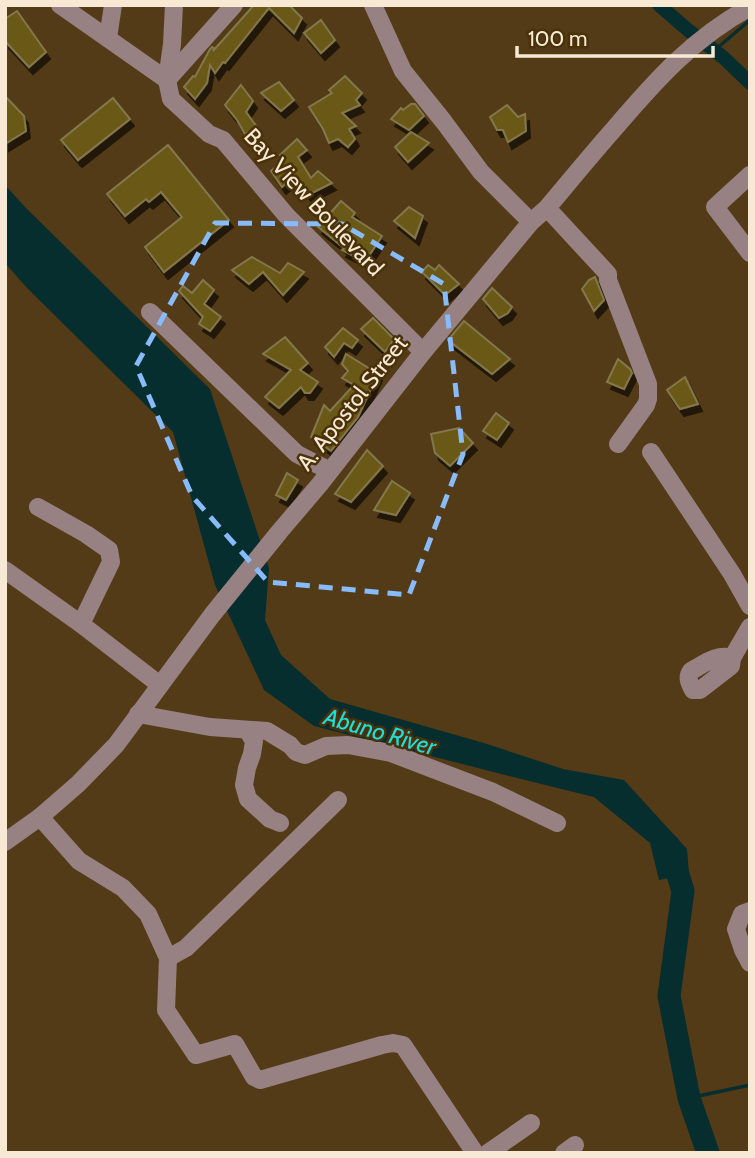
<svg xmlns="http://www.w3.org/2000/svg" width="755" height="1158" font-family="Cabin,sans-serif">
  <defs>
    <filter id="shadow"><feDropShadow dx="4" dy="7" stdDeviation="0" flood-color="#0009"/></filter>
  </defs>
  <rect width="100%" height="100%" fill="#543b17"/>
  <!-- water -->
  <polygon fill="#072e2e" points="5,185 26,208 210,389 269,568 265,620 281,655 330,699 484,743 563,769 624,780 687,849 689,874 659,880 650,843 594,797 509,776 314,726 264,690 215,585 173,432 27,288 5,263"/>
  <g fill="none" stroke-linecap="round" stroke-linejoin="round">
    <!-- stream -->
    <g stroke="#072e2e" stroke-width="3.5">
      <polyline points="715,50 750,20"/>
      <polyline points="689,1098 750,1085"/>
    </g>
    <!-- canal -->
    <polyline stroke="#072e2e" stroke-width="14" points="659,5 688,30 724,58 750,83"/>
    <!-- river -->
    <polyline stroke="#072e2e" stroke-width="23" points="669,846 683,891 669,996 689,1098 708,1153"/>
  </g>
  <!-- building -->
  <g fill="#695817" stroke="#83774c" stroke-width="2" filter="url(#shadow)">
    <polygon points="254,5 289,5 302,18 294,33 269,8 225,63 223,62 215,73 210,65 207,83 195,99 184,87 193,76 195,77 210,49 212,47 214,48 213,51"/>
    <polygon points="17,11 46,52 29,67 5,41 5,19"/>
    <polygon points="321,20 335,40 321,53 304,33"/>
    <polygon points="345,76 362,93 356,100 360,105 342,113 356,126 349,129 355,139 348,147 338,139 329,143 323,129 309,107 332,93 329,90"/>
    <polygon points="279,82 294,100 281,111 261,93"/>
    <polygon points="241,85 253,101 246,112 257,127 245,134 237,120 225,105"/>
    <polygon points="5,96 24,116 26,131 5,144"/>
    <polygon points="113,98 130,119 78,160 61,140"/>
    <polygon points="411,104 415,104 424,116 409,130 391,119 401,108 403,110"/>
    <polygon points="507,105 518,117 525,114 526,131 508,142 503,130 497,130 490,117"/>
    <polygon points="411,132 429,143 408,162 395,147"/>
    <polygon points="297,139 307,150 298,157 311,178 318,171 332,183 308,195 293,178 282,187 271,171 285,159 280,155"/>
    <polygon points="168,145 229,220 164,272 145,247 182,217 161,192 149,202 146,199 125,216 107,194"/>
    <polygon points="341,201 355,213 352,217 382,236 365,262 342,250 344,248 318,227"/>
    <polygon points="409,207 423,216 415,238 394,221"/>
    <polygon points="252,257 280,273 288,263 304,272 283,295 263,272 249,284 232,270"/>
    <polygon points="428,265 435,270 439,265 459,284 445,295 422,272"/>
    <polygon points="595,277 604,300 594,311 582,289 589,280"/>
    <polygon points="203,280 214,290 204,304 221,317 210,331 199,324 203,317 179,291 183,286 192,293"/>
    <polygon points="492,288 512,307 508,313 499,318 483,299"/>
    <polygon points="373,318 394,339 385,352 361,329"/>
    <polygon points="464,321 510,359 492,374 448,340"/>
    <polygon points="343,328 358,340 352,348 344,343 334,357 325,347"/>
    <polygon points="285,337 308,363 300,370 318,382 310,393 305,393 301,387 279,408 265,397 291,370 263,354"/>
    <polygon points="346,354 378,374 358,417 331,451 311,437 324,405 330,411 354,385 342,378 348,371 342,364"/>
    <polygon points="618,359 630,369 632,373 624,389 607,382"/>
    <polygon points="685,377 698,404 680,409 667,390"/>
    <polygon points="496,413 509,423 497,440 483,431"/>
    <polygon points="459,428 473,443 450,466 435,453 431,434"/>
    <polygon points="367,450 383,466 351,502 335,494"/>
    <polygon points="287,473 298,480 286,500 276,495"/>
    <polygon points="392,481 410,493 396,515 374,510"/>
  </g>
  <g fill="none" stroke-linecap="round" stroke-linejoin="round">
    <!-- minor -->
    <g stroke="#978182" stroke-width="18">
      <polyline points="60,5 167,80"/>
      <polyline points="174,5 172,44 167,80 171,99 209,134 223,140 286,215 423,352"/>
      <polyline points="373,5 403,71 444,122 481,172 531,222"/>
      <polyline points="108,38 113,5"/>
      <polyline points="167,80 234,5"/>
      <polyline points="750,175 715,207 750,253"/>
      <polyline points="547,208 608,274 608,280 648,384 648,399 646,405 618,444"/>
      <polyline points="150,312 297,454 330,471"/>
      <polyline points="651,452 732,574 750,606"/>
      <polyline points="38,507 86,534 109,550 111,562 81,624"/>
      <polyline points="5,570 81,624 160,685"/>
      <path d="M732,658C717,653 704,664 691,671C686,678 690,684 693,690H700L731,666L732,658L750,627"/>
      <polyline points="138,714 210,727 267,731 290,745 296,752 305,755 326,746 348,745 391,753 493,792 557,823"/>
      <polyline points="248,731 254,741 252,754 247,768 244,785 248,799 270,819 280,823"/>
      <polyline points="40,817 79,861 123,888 148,914 168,958 166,1010 196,1055 235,1044 254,1077 260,1080 382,1045 393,1043 403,1045 475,1153"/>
      <path d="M5,842L40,817L78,784L116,745L212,615L280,531L320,484L423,352L531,222L547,208C569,182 591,155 614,129C655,81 693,38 750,7"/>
      <polyline points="750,911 742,914 736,929 743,950 750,963"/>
      <polyline points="168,958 186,948 338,800"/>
      <polyline points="488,1153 531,1123"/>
      <polyline points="564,1153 575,1145"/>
    </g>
  </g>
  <!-- marked area -->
  <path fill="none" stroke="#87bbfb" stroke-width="5" stroke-dasharray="14 9" stroke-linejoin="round" d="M215,223L342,224L444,284L463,454L409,595L268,582L192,496L136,366Z"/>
  <g text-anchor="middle" stroke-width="5" stroke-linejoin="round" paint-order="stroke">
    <!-- street labels -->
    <g font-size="23" fill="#f8e9d5" stroke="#49310a">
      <text transform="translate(314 202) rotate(47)" y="8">Bay View Boulevard</text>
      <text transform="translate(352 403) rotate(-52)" y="8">A. Apostol Street</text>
    </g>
    <!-- water labels -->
    <g font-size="24" font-style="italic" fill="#20dddc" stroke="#49310a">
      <text transform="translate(380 732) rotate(16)" y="8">Abuno River</text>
    </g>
  </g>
  <!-- border -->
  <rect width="755" height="1158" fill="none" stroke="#f8e9d5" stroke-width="14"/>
  <!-- scale -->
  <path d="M517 46v10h196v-10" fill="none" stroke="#f8e9d5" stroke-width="3.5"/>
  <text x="528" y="46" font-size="21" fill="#f8e9d5" stroke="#49310a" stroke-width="5" paint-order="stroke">100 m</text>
</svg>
